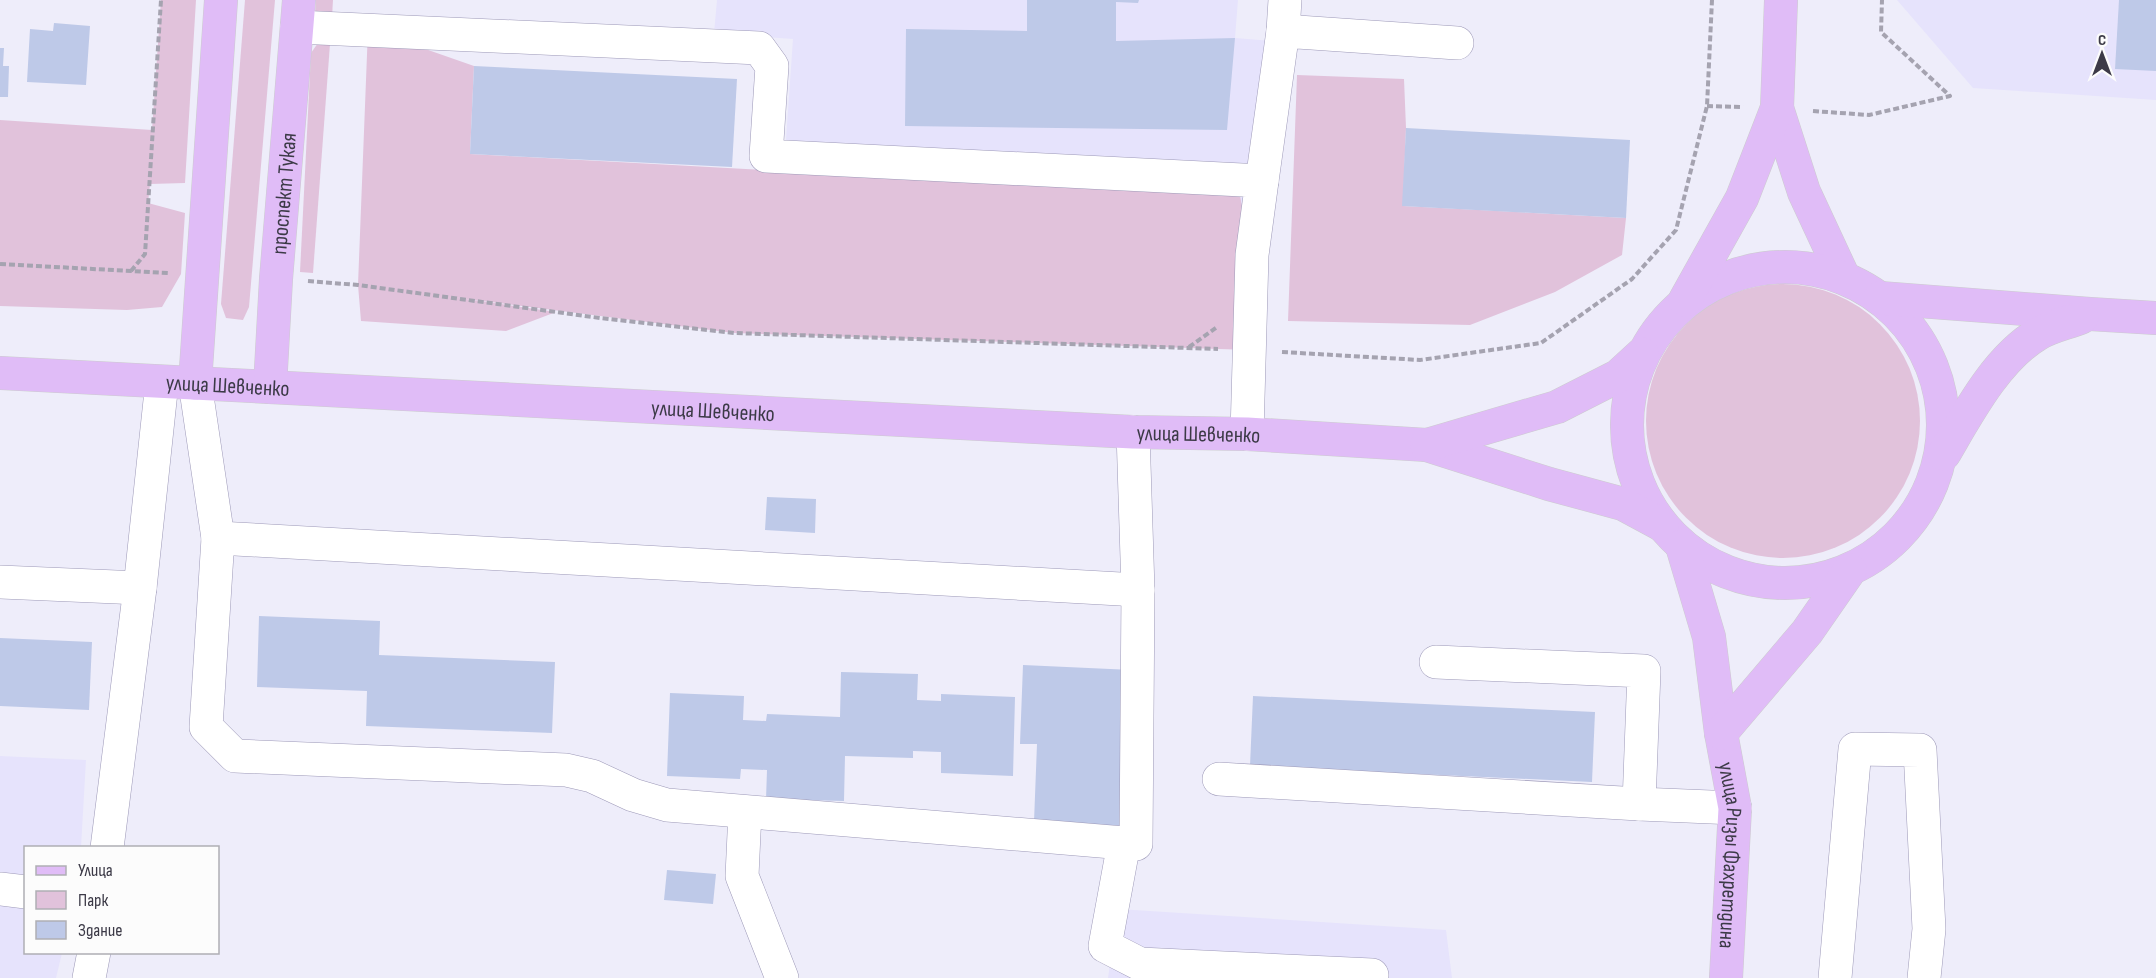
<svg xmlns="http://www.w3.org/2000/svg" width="2156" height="978" font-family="'Sofia Sans Condensed',sans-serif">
  <rect width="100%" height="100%" fill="#eeedfa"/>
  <!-- built -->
  <g fill="#e6e3fc">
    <polygon points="717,0 1238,0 1235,38 1272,41 1260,216 783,182 793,39 714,33"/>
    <polygon points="1897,0 2156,0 2156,100 1973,88"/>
    <polygon points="0,756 86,760 81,847 26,848 26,952 62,953 56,978 0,978"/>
    <polygon points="1118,909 1446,930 1452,978 1108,978"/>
  </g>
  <!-- green -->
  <g fill="#e1c2db">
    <polygon points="161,0 196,0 185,183 150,184 148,203 185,213 181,274 162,307 127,310 0,306 0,120 152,130"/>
    <polygon points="245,0 275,0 249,307 243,320 226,318 221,304"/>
    <polygon points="316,0 333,0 332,17 315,14"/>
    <polygon points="368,29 474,66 470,154 1240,196 1252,255 1249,350 734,333 452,297 556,312 506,331 361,321 358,285"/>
    <polygon points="318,43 330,44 313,273 300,272 311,53"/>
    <polygon points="1297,75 1404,79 1406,128 1403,206 1626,218 1622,255 1555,292 1470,325 1288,321"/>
    <circle cx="1783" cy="421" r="137"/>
  </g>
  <!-- building -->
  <g fill="#bec9e8">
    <polygon points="1027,0 1139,0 1138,3 1116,2 1116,41 1235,38 1227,130 905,126 906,29 1027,31"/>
    <polygon points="2119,0 2156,0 2156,71 2115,69"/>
    <polygon points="54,23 90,26 86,85 27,82 30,29 53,31"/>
    <polygon points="0,48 4,48 3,66 9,66 8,97 0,97"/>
    <polygon points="474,66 737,79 732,167 470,154"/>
    <polygon points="1406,128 1630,140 1626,218 1402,206"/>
    <polygon points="767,497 816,499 815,533 765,530"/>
    <polygon points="259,616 380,621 379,655 555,662 552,733 366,726 367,691 257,687"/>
    <polygon points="0,638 92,642 89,710 0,706"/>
    <polygon points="1023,665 1132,670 1125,826 1034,822 1037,744 1020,744"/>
    <polygon points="841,672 918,674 917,700 941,701 941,694 1015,697 1013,776 941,773 941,752 913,751 913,758 845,756 844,801 766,799 767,770 741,769 740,779 667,776 670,693 744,696 743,720 766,721 767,714 840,717"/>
    <polygon points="1253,696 1595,712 1592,782 1250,766"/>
    <polygon points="667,870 716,874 713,904 664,900"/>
  </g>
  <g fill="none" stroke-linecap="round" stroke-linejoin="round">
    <defs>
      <g id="minor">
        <polyline points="297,27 759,48 772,66 766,156 1262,181 1252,255 1247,434"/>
        <polyline points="1283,31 1285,0"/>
        <polyline points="1262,181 1283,31 1457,43"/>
        <polyline points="195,383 218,538 1138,590"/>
        <polyline points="218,538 206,727 235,756 566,770 592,776 633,795 667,805 1136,844 1138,590 1133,432"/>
        <polyline points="0,582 140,588"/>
        <polyline points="1436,662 1644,671 1639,804 1735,808"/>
        <polyline points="1219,779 1639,804"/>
        <polyline points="745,812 742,876 782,978"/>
        <polyline points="1124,843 1105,946 1140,964 1372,975"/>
        <polyline points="107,848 140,588 162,382"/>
        <polyline points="0,889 26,892"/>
        <polyline points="89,978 94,952"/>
        <polyline points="1835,978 1855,749 1920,750 1929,929 1924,978"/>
      </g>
      <g id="major">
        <polyline points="1777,108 1804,192 1844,278"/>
        <circle cx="1785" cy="425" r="158"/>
        <polyline points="1880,298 2090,314 2156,318"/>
        <polyline points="1685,300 1742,198 1777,108 1781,0"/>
        <path id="s1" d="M0,373L1133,432L1247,434L1427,445L1549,484L1623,504L1662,525"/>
        <polyline points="195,383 221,0"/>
        <path id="s2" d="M270,387L276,279L299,0"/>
        <polyline points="1427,445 1557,407 1618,376 1642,354"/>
        <path d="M1944,454C1968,413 1997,358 2038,334C2051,326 2068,323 2082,317"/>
        <path id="s3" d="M1682,546L1709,637L1721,733L1735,808L1726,978"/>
        <polyline points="1721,733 1807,632 1850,570"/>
      </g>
    </defs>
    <!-- minor casing -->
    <use href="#minor" stroke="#9d99b8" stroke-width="34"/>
    <!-- major casing -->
    <use href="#major" stroke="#cccccf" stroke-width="34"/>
    <!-- path -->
    <g stroke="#a5a3b0" stroke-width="4" stroke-dasharray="6 3" stroke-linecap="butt">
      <polyline points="1707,106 1743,107"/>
      <polyline points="1813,111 1869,115 1950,96 1881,32 1882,0"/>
      <polyline points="0,264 168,273"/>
      <polyline points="131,271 145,254 161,0"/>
      <polyline points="308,281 358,285 600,318 734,333 1218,349"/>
      <polyline points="1189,347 1217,327"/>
      <polyline points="1282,352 1420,360 1541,343 1632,279 1676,230 1707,106 1712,0"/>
    </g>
    <!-- minor -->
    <use href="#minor" stroke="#fff" stroke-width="33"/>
    <!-- major -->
    <use href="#major" stroke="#e0bcf7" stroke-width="33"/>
  </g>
  <g text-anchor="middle" stroke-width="4.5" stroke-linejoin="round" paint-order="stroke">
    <!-- street labels -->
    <g font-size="22" fill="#3c3a47" stroke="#fcfcfc">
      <text dy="8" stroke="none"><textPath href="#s2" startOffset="194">проспект Тукая</textPath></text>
      <text dy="8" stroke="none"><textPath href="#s1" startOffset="228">улица Шевченко</textPath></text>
      <text dy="8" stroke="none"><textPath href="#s1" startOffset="714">улица Шевченко</textPath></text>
      <text dy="8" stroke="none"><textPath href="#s1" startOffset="1200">улица Шевченко</textPath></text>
      <text dy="8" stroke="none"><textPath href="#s3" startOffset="315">улица Ризы Фахретдина</textPath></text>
    </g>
  </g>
  <!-- legend -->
  <rect x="24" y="846" width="195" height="108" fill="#fcfcfc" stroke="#afaeb4" stroke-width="1.5"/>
  <rect x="36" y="866" width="30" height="9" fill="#e0bcf7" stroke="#afaeb4" stroke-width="1.5"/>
  <text x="78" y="876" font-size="18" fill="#3c3a47">Улица</text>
  <rect x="36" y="891" width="30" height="18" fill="#e1c2db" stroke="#afaeb4" stroke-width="1.5"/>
  <text x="78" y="906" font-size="18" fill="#3c3a47">Парк</text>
  <rect x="36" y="921" width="30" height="18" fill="#bec9e8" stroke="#afaeb4" stroke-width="1.5"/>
  <text x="78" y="936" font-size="18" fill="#3c3a47">Здание</text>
  <!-- north arrow -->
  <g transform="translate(2102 54)" stroke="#fcfcfc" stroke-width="4.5" paint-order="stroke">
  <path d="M0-4.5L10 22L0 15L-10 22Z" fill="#3c3a47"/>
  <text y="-9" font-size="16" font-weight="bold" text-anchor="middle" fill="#3c3a47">С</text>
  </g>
</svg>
